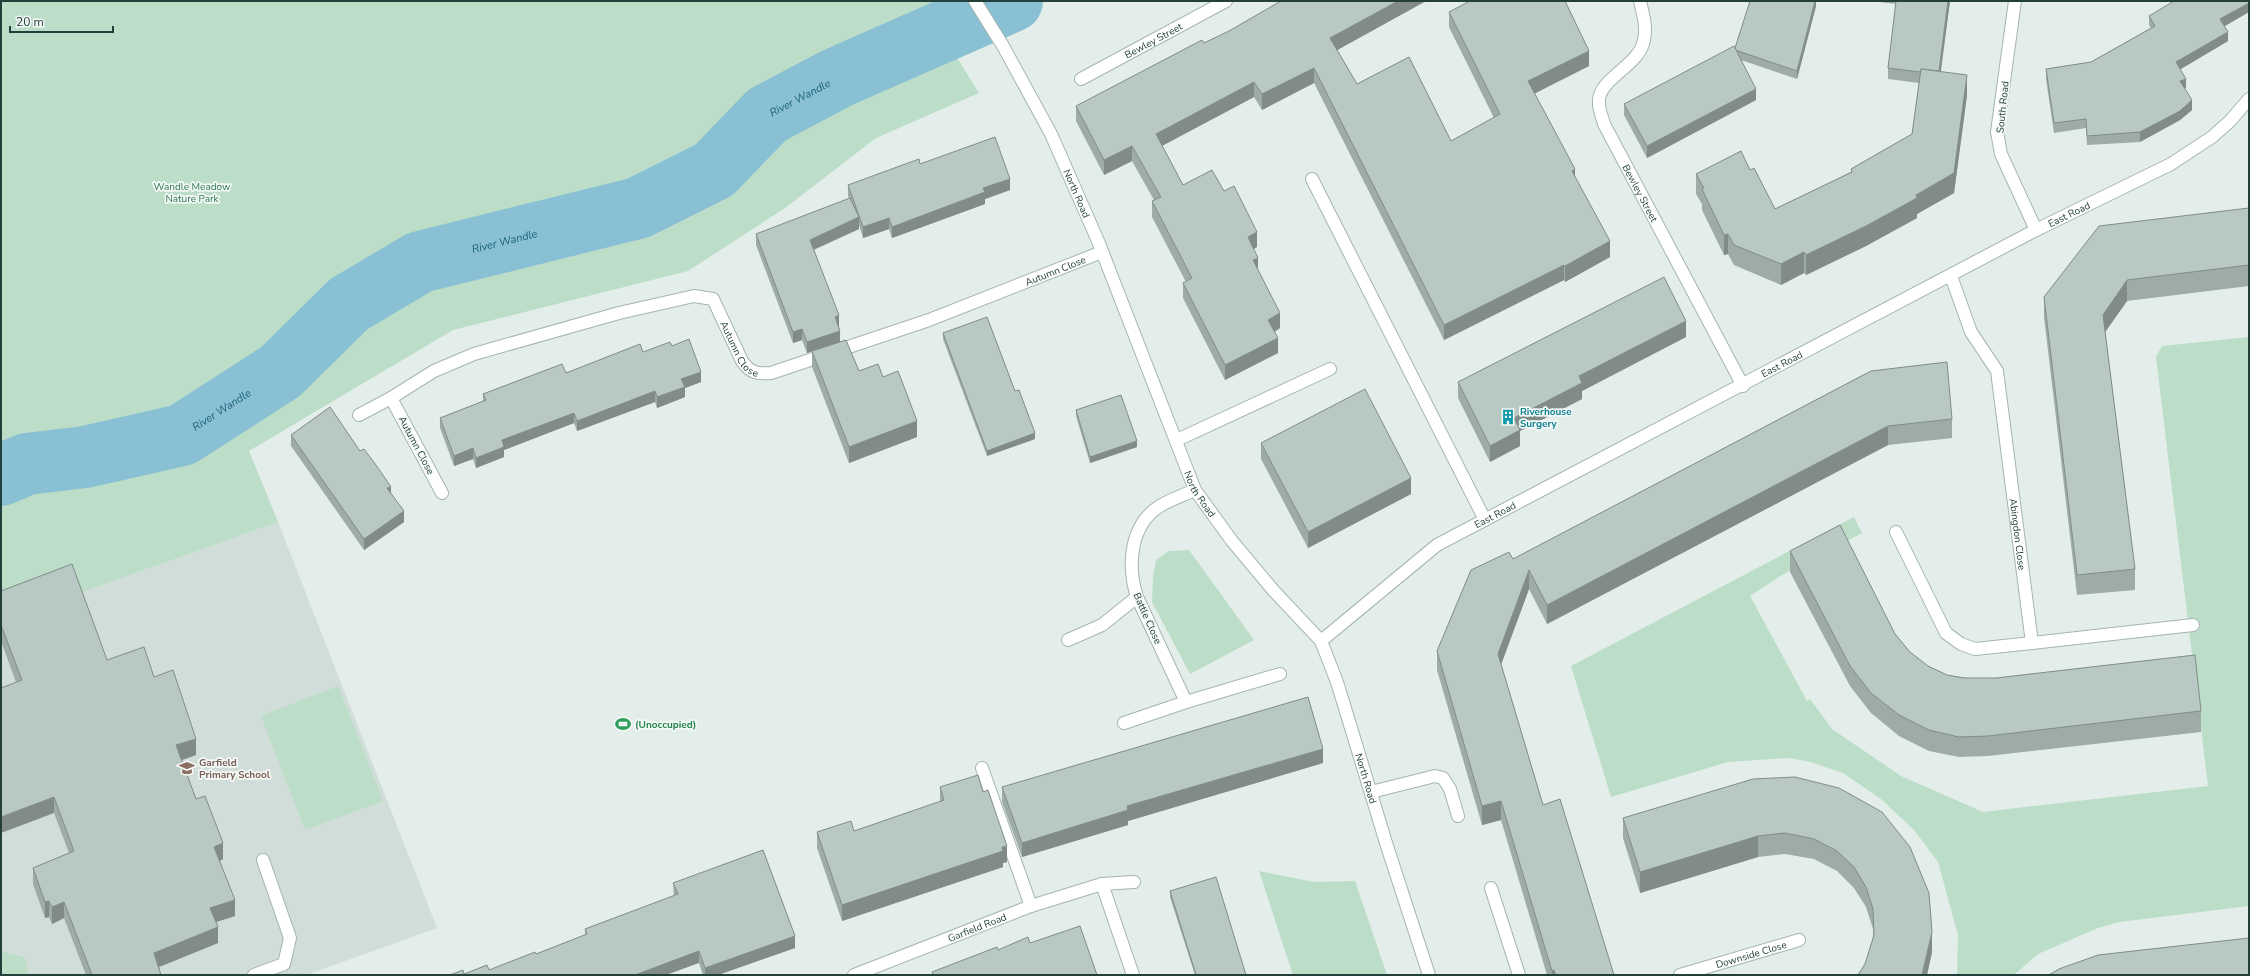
<svg xmlns="http://www.w3.org/2000/svg" width="2250" height="976" font-family="'Nunito Sans',sans-serif">
  <rect width="100%" height="100%" fill="#e3edea"/>
  <!-- built -->
  <polygon fill="#d1ddd9" points="278,522 437,928 306,975 29,975 25,957 1,951 1,607 77,594"/>
  <!-- green -->
  <g fill="#bcdec8">
    <polygon points="1,1 1012,1 941,32 979,93 876,138 785,208 688,271 453,330 249,451 278,522 77,594 1,607"/>
    <polygon points="2249,337 2249,906 2119,922 2098,928 2038,954 2014,975 1957,975 1958,935 1938,862 1914,830 1881,799 1843,773 1811,762 1789,758 1728,762 1611,797 1571,666 1854,517 1862,533 1782,575 1750,596 1807,701 1810,699 1832,729 1901,776 1983,812 2208,786 2156,357 2162,346"/>
    <polygon points="1189,550 1254,640 1190,674 1152,602 1153,577 1156,560 1169,551"/>
    <polygon points="338,686 383,801 305,830 261,716"/>
    <polygon points="1259,871 1314,882 1355,881 1387,975 1293,975"/>
    <polygon points="1,951 25,957 29,975 1,975"/>
  </g>
  <g fill="none" stroke-linecap="round" stroke-linejoin="round">
    <!-- river -->
    <path stroke="#8ac0d3" stroke-width="62" id="s1" d="M1,475L27,464L85,457L182,435L280,372L349,304L420,262L638,208L714,170L767,115L837,78L1012,1"/>
    <defs>
      <g id="minor">
        <path id="s2" d="M975,1L1003,46L1051,134L1098,241L1195,490L1232,541L1273,590L1321,641L1337,682L1387,846L1429,975"/>
        <path id="s3" d="M1640,1C1643,14 1647,27 1644,40C1640,65 1600,78 1599,100C1598,108 1602,116 1604,124L1743,386"/>
        <polyline points="2015,1 1997,132 2001,154 2036,230"/>
        <path id="s4" d="M1081,79L1226,1"/>
        <polyline points="1312,179 1485,520"/>
        <path id="s5" d="M1951,276L1971,332L1997,371L2032,643L2193,625"/>
        <polyline points="359,415 391,398"/>
        <polyline points="1177,440 1330,369"/>
        <path id="s6" d="M442,493L391,398L434,371L474,354L619,313L694,296L713,299L742,361C750,373 757,374 771,373L929,320L1102,252"/>
        <polyline points="1896,532 1946,633 1961,644 1975,649 2032,643"/>
        <polyline points="1068,640 1102,625 1137,597"/>
        <path id="s7" d="M1321,641L1437,545L2036,230L2171,164L2212,137L2230,121L2249,99"/>
        <path d="M1186,702L1137,597C1128,569 1129,532 1153,511C1164,501 1182,496 1195,490"/>
        <polyline points="1124,723 1186,702 1280,674"/>
        <polyline points="982,768 1031,906"/>
        <polyline points="1371,792 1435,776 1443,778 1450,789 1458,816"/>
        <polyline points="1102,884 1133,975"/>
        <polyline points="1491,888 1519,975"/>
        <polyline points="254,975 284,964 290,938 263,860"/>
        <path id="s8" d="M854,975L1031,906L1102,884L1134,882"/>
        <path id="s9" d="M1680,975L1799,940"/>
      </g>
    </defs>
    <!-- minor casing -->
    <use href="#minor" stroke="#a5b5b2" stroke-width="14"/>
    <!-- minor -->
    <use href="#minor" stroke="#fff" stroke-width="12"/>
  </g>
  <!-- wall -->
  <g fill="#9eaca8">
    <polygon points="1281,1 1426,1 1337,50 1357,84 1451,141 1494,118 1449,27 1449,12 1589,66 1534,93 1575,177 1610,257 1565,282 1564,280 1444,340 1314,83 1262,110 1254,97 1162,146 1183,185 1224,191 1257,247 1254,249 1258,270 1280,328 1275,332 1278,353 1225,380 1183,298 1183,283 1186,282 1152,217 1152,201 1154,200 1132,161 1104,175 1076,121 1076,106 1229,31"/>
    <polygon points="1816,1 1816,6 1797,79 1741,60 1756,100 1647,158 1624,115 1624,104 1735,48"/>
    <polygon points="1880,1 1950,1 1940,71 1967,95 1954,193 1917,214 1917,218 1866,246 1806,275 1804,273 1781,285 1734,265 1728,254 1724,255 1702,210 1702,204 1696,194 1696,174 1750,170 1775,209 1851,172 1851,169 1912,134 1919,83 1888,79 1888,68 1896,4 1880,2"/>
    <polygon points="2249,1 2249,12 2224,26 2228,41 2180,69 2186,88 2185,88 2192,110 2180,120 2140,142 2087,145 2086,128 2054,133 2046,79 2046,69 2091,62 2151,28 2149,25 2149,16"/>
    <polygon points="920,164 1010,190 985,199 985,204 892,238 889,229 863,238 859,225 859,229 814,250 839,326 840,341 859,371 883,377 917,437 849,463 812,367 812,351 807,353 802,340 793,343 756,245 756,234 849,199 848,196 848,185"/>
    <polygon points="2249,208 2249,286 2127,301 2105,332 2135,569 2135,590 2077,595 2044,317 2044,297"/>
    <polygon points="943,333 1035,439 987,456 943,339"/>
    <polygon points="1686,337 1582,391 1582,399 1520,431 1520,446 1490,462 1458,398 1458,382"/>
    <polygon points="672,346 701,382 685,388 685,397 657,408 655,402 577,431 574,423 504,450 504,457 476,468 473,459 454,466 440,428 440,418 483,401 483,394 643,352"/>
    <polygon points="1871,371 1952,419 1952,438 1888,445 1547,624 1529,589 1501,664 1543,805 1614,975 1547,975 1501,820 1482,825 1437,670 1437,651 1513,559"/>
    <polygon points="1076,410 1137,447 1090,463 1076,416"/>
    <polygon points="291,435 360,451 391,493 404,522 364,550 291,446"/>
    <polygon points="1261,443 1411,494 1308,548 1261,459"/>
    <polygon points="1790,551 1895,634 1910,652 1928,666 1947,675 2201,711 2201,732 1988,756 1959,757 1929,751 1899,736 1871,713 1850,686 1790,572"/>
    <polygon points="1,591 107,660 154,677 196,755 182,760 196,799 223,859 220,861 235,916 216,922 218,943 159,967 161,975 86,975 64,918 52,924 49,917 45,918 33,884 33,868 69,853 54,813 16,682 1,641"/>
    <polygon points="1323,763 1128,821 1128,825 1022,857 1002,802 1002,787"/>
    <polygon points="1795,777 1932,952 1927,975 1858,975 1865,964 1873,937 1873,929 1866,907 1854,888 1837,871 1814,859 1785,854 1758,857 1640,893 1623,838 1623,818"/>
    <polygon points="940,787 1007,862 1003,863 1003,867 842,921 817,848 817,832 854,831 940,802"/>
    <polygon points="673,883 795,948 718,975 703,975 699,963 450,975 464,974 489,970 536,954 585,935 585,929 674,896"/>
    <polygon points="1170,891 1246,975 1195,975 1170,897"/>
  </g>
  <!-- shaded-wall -->
  <g fill="#818c88">
    <polygon points="1398,1 1426,1 1330,54 1330,38"/>
    <polygon points="1815,1 1816,1 1816,6 1797,79 1797,71"/>
    <polygon points="1948,1 1950,1 1939,86 1939,75"/>
    <polygon points="2249,3 2249,12 2220,29 2220,19"/>
    <polygon points="2228,32 2228,41 2176,72 2176,62"/>
    <polygon points="1589,51 1589,66 1528,97 1528,81"/>
    <polygon points="1314,68 1314,83 1262,110 1262,94"/>
    <polygon points="1967,75 1967,95 1954,193 1917,214 1917,218 1866,246 1806,275 1806,255 1916,195"/>
    <polygon points="2186,79 2186,88 2180,90 2180,81"/>
    <polygon points="1254,82 1254,97 1156,149 1156,134"/>
    <polygon points="1756,89 1756,100 1647,158 1647,146"/>
    <polygon points="2192,100 2192,110 2180,120 2140,142 2140,132"/>
    <polygon points="1132,146 1132,161 1104,175 1104,160"/>
    <polygon points="1575,169 1575,184 1572,171"/>
    <polygon points="1010,179 1010,190 985,199 985,204 892,238 892,227 983,188"/>
    <polygon points="859,217 859,229 810,251 810,240"/>
    <polygon points="889,218 889,229 863,238 863,227"/>
    <polygon points="1257,232 1257,247 1248,252 1248,237"/>
    <polygon points="1728,234 1728,254 1724,255 1724,235"/>
    <polygon points="1610,241 1610,257 1565,282 1565,266"/>
    <polygon points="1804,252 1804,273 1781,285 1781,264"/>
    <polygon points="1258,258 1258,273 1253,260"/>
    <polygon points="1564,265 1564,280 1444,340 1444,325"/>
    <polygon points="2127,280 2127,301 2103,335 2103,315"/>
    <polygon points="1280,313 1280,328 1268,335 1268,320"/>
    <polygon points="839,315 839,327 835,317"/>
    <polygon points="1686,321 1686,337 1582,391 1582,399 1520,431 1520,446 1490,462 1490,446 1514,418 1579,376"/>
    <polygon points="802,329 802,340 793,343 793,332"/>
    <polygon points="840,331 840,342 807,353 807,342"/>
    <polygon points="1278,338 1278,353 1225,380 1225,365"/>
    <polygon points="701,372 701,382 685,388 685,397 657,408 657,397 681,379"/>
    <polygon points="655,391 655,402 577,431 577,421"/>
    <polygon points="574,413 574,423 504,450 504,457 476,468 476,458 502,440"/>
    <polygon points="917,421 917,437 849,463 849,447"/>
    <polygon points="1888,426 1888,445 1547,624 1547,605"/>
    <polygon points="1035,433 1035,439 987,456 987,451"/>
    <polygon points="1137,441 1137,447 1090,463 1090,457"/>
    <polygon points="473,448 473,459 454,466 454,456"/>
    <polygon points="1411,478 1411,494 1308,548 1308,532"/>
    <polygon points="391,487 391,498 387,488"/>
    <polygon points="404,511 404,522 364,550 364,539"/>
    <polygon points="1529,570 1529,589 1498,673 1498,654"/>
    <polygon points="196,739 196,755 176,762 176,745"/>
    <polygon points="1323,749 1323,763 1128,821 1128,825 1022,857 1022,843 1127,806"/>
    <polygon points="54,797 54,813 1,833 1,817"/>
    <polygon points="1501,801 1501,820 1482,825 1482,806"/>
    <polygon points="1758,836 1758,857 1640,893 1640,872"/>
    <polygon points="223,843 223,859 214,863 214,847"/>
    <polygon points="1007,846 1007,862 1003,863 1003,867 842,921 842,905"/>
    <polygon points="235,900 235,916 210,924 210,908"/>
    <polygon points="49,901 49,917 45,918 45,902"/>
    <polygon points="64,902 64,918 52,924 52,907"/>
    <polygon points="218,927 218,943 154,969 154,953"/>
    <polygon points="1932,932 1932,952 1927,975 1922,975"/>
    <polygon points="795,936 795,948 718,975 705,975 705,968"/>
    <polygon points="699,951 699,963 666,975 635,975"/>
    <polygon points="1554,970 1554,975 1552,975 1552,971"/>
  </g>
  <!-- building -->
  <g fill="#b8c8c3" stroke="#818c88">
    <polygon points="1281,1 1398,1 1330,38 1357,84 1409,57 1451,141 1500,114 1449,12 1470,1 1565,1 1589,51 1528,81 1575,169 1572,171 1610,241 1565,266 1564,265 1444,325 1314,68 1262,94 1254,82 1156,134 1183,185 1212,170 1224,191 1234,186 1257,232 1248,237 1258,258 1253,260 1280,313 1268,320 1278,338 1225,365 1183,283 1192,278 1152,201 1161,197 1132,146 1104,160 1076,106 1202,40 1204,43 1229,31"/>
    <polygon points="1750,1 1815,1 1797,71 1735,50 1735,48"/>
    <polygon points="1896,1 1948,1 1939,71 1921,69 1920,72 1888,68"/>
    <polygon points="2174,1 2249,1 2249,3 2220,19 2228,32 2176,62 2186,79 2180,81 2192,100 2180,111 2140,132 2087,136 2086,119 2054,123 2046,69 2091,62 2155,26 2149,16"/>
    <polygon points="1734,46 1756,89 1647,146 1624,104"/>
    <polygon points="1921,69 1967,75 1954,173 1916,195 1917,198 1866,226 1806,255 1804,252 1781,264 1734,245 1728,234 1724,235 1702,189 1704,188 1696,174 1741,151 1750,170 1754,168 1775,209 1852,172 1851,169 1912,134"/>
    <polygon points="995,137 1010,179 983,188 985,192 892,227 889,218 863,227 848,185 919,159 920,164"/>
    <polygon points="850,198 859,217 810,240 839,315 835,317 840,331 807,342 802,329 793,332 756,234"/>
    <polygon points="2249,208 2249,265 2127,280 2103,315 2135,569 2077,575 2044,297 2099,226"/>
    <polygon points="1664,277 1686,321 1579,376 1582,383 1514,418 1520,430 1490,446 1458,382"/>
    <polygon points="987,317 1015,391 1019,390 1035,433 987,451 943,333"/>
    <polygon points="689,339 701,372 681,379 685,387 657,397 655,391 577,421 574,413 502,440 504,447 476,458 473,448 454,456 440,418 486,400 483,394 562,364 566,373 640,344 643,352 670,342 672,346"/>
    <polygon points="846,340 859,371 878,364 883,377 898,371 917,421 849,447 812,351"/>
    <polygon points="1947,362 1952,419 1888,426 1547,605 1529,570 1498,654 1543,805 1560,799 1614,975 1556,975 1554,970 1552,971 1501,801 1482,806 1437,651 1471,570 1509,552 1513,559 1871,371"/>
    <polygon points="1365,389 1411,478 1308,532 1261,443"/>
    <polygon points="1121,395 1137,441 1090,457 1076,410"/>
    <polygon points="330,407 360,451 364,449 376,465 391,487 387,488 404,511 364,539 291,435"/>
    <polygon points="1840,525 1895,634 1910,652 1928,666 1947,675 1964,678 1996,678 2195,655 2201,711 1988,736 1959,737 1929,730 1899,715 1871,693 1850,666 1790,551"/>
    <polygon points="72,564 107,660 144,647 154,677 173,670 196,739 176,745 196,799 205,796 223,843 214,847 235,900 210,908 218,927 154,953 161,975 92,975 64,902 52,907 49,901 45,902 33,868 74,851 54,797 1,817 1,688 22,680 1,625 1,591"/>
    <polygon points="1308,697 1323,749 1127,806 1128,810 1022,843 1002,787"/>
    <polygon points="978,775 983,792 988,790 1007,846 1002,847 1003,851 842,905 817,832 851,821 854,831 944,800 940,787"/>
    <polygon points="1795,777 1839,788 1882,812 1910,847 1929,893 1932,932 1922,975 1858,975 1865,964 1874,935 1873,909 1866,887 1854,867 1837,851 1814,839 1785,833 1758,836 1640,872 1623,818 1753,779"/>
    <polygon points="763,850 795,936 705,968 699,951 635,975 450,975 463,970 464,974 487,965 489,970 535,952 536,954 587,934 585,929 678,894 673,883"/>
    <polygon points="1216,877 1246,975 1196,975 1170,891"/>
    <polygon points="1080,926 1097,975 933,975 932,972 997,947 998,950 1028,937 1030,943"/>
    <polygon points="2249,938 2249,975 2049,975 2059,969 2098,955"/>
  </g>
  <!-- icons -->
  <defs>
    <symbol id="building-bare" viewBox="-9 -9 18 18"><path d="M-4-6H4V6H1V3H-1V6H-4ZM-2.5-4.3h1.7v1.8h-1.7ZM.8-4.3h1.7v1.8H.8ZM-2.5-1h1.7V.8h-1.7ZM.8-1h1.7V.8H.8Z" fill="#0f9aa8" stroke="#f4f9f7" stroke-width="2.5" paint-order="stroke"/></symbol>
    <symbol id="stadium-bare" viewBox="-9 -9 18 18"><path d="M0-5a6.5 5 0 1 0 0 10a6.5 5 0 1 0 0-10ZM-3.5-1.8h7v3.6h-7Z" fill="#2e9e5b" stroke="#f4f9f7" stroke-width="2.5" paint-order="stroke"/></symbol>
    <symbol id="school-bare" viewBox="-9 -9 18 18"><path d="M0-5L7-2L0 1L-7-2ZM-4 1L0 2.5L4 1V4Q0 6-4 4Z" fill="#8d6e63" stroke="#f4f9f7" stroke-width="2.5" paint-order="stroke"/></symbol>
  </defs>
  <g fill-rule="evenodd">
    <use href="#building-bare" x="1497" y="406" width="22" height="22"/>
    <use href="#stadium-bare" x="612" y="713" width="22" height="22"/>
    <use href="#school-bare" x="176" y="757" width="22" height="22"/>
  </g>
  <g text-anchor="middle" stroke-width="3.5" stroke-linejoin="round" paint-order="stroke">
    <!-- street labels -->
    <g font-size="10" fill="#223f3a" stroke="#f4f9f7">
      <text dy="4" stroke="none"><textPath href="#s4" startOffset="82">Bewley Street</textPath></text>
      <text transform="translate(2002 107) rotate(-84)" y="4">South Road</text>
      <text dy="4" stroke="none"><textPath href="#s3" startOffset="219">Bewley Street</textPath></text>
      <text dy="4" stroke="none"><textPath href="#s2" startOffset="218">North Road</textPath></text>
      <text dy="4" stroke="none"><textPath href="#s7" startOffset="864">East Road</textPath></text>
      <text dy="4" stroke="none"><textPath href="#s6" startOffset="853">Autumn Close</textPath></text>
      <text dy="4" stroke="none"><textPath href="#s6" startOffset="506">Autumn Close</textPath></text>
      <text dy="4" stroke="none"><textPath href="#s7" startOffset="540">East Road</textPath></text>
      <text transform="translate(417 445) rotate(62)" y="4">Autumn Close</text>
      <text dy="4" stroke="none"><textPath href="#s2" startOffset="543">North Road</textPath></text>
      <text dy="4" stroke="none"><textPath href="#s7" startOffset="216">East Road</textPath></text>
      <text dy="4" stroke="none"><textPath href="#s5" startOffset="271">Abingdon Close</textPath></text>
      <text transform="translate(1148 618) rotate(66)" y="4">Battle Close</text>
      <text dy="4" stroke="none"><textPath href="#s2" startOffset="879">North Road</textPath></text>
      <text dy="4" stroke="none"><textPath href="#s8" startOffset="132">Garfield Road</textPath></text>
      <text dy="4" stroke="none"><textPath href="#s9" startOffset="74">Downside Close</textPath></text>
    </g>
    <!-- park labels -->
    <g font-size="10" fill="#2b7750" stroke="#f4f9f7">
      <text x="192" y="190">Wandle Meadow<tspan x="192" dy="12">Nature Park</tspan></text>
    </g>
    <!-- culture labels -->
    <g font-size="10" font-weight="bold" fill="#0d838f" stroke="#f4f9f7" text-anchor="start">
      <text x="1520" y="415">Riverhouse<tspan x="1520" dy="12">Surgery</tspan></text>
    </g>
    <!-- leisure labels -->
    <g font-size="10" font-weight="bold" fill="#27864d" stroke="#f4f9f7" text-anchor="start">
      <text x="635" y="728">(Unoccupied)</text>
    </g>
    <!-- education labels -->
    <g font-size="10" font-weight="bold" fill="#785e54" stroke="#f4f9f7" text-anchor="start">
      <text x="199" y="766">Garfield<tspan x="199" dy="12">Primary School</tspan></text>
    </g>
    <!-- water labels -->
    <g font-size="11" font-style="italic" fill="#1b627c" stroke="#f4f9f7">
      <text dy="4" stroke="none"><textPath href="#s1" startOffset="905">River Wandle</textPath></text>
      <text dy="4" stroke="none"><textPath href="#s1" startOffset="569">River Wandle</textPath></text>
      <text dy="4" stroke="none"><textPath href="#s1" startOffset="233">River Wandle</textPath></text>
    </g>
  </g>
  <!-- border -->
  <rect width="2250" height="976" fill="none" stroke="#223f3a" stroke-width="4"/>
  <!-- scale -->
  <path d="M10 26v6h103v-6" fill="none" stroke="#223f3a" stroke-width="2"/>
  <text x="16" y="26" font-size="12" fill="#223f3a" stroke="#f4f9f7" stroke-width="3" paint-order="stroke">20 m</text>
</svg>
